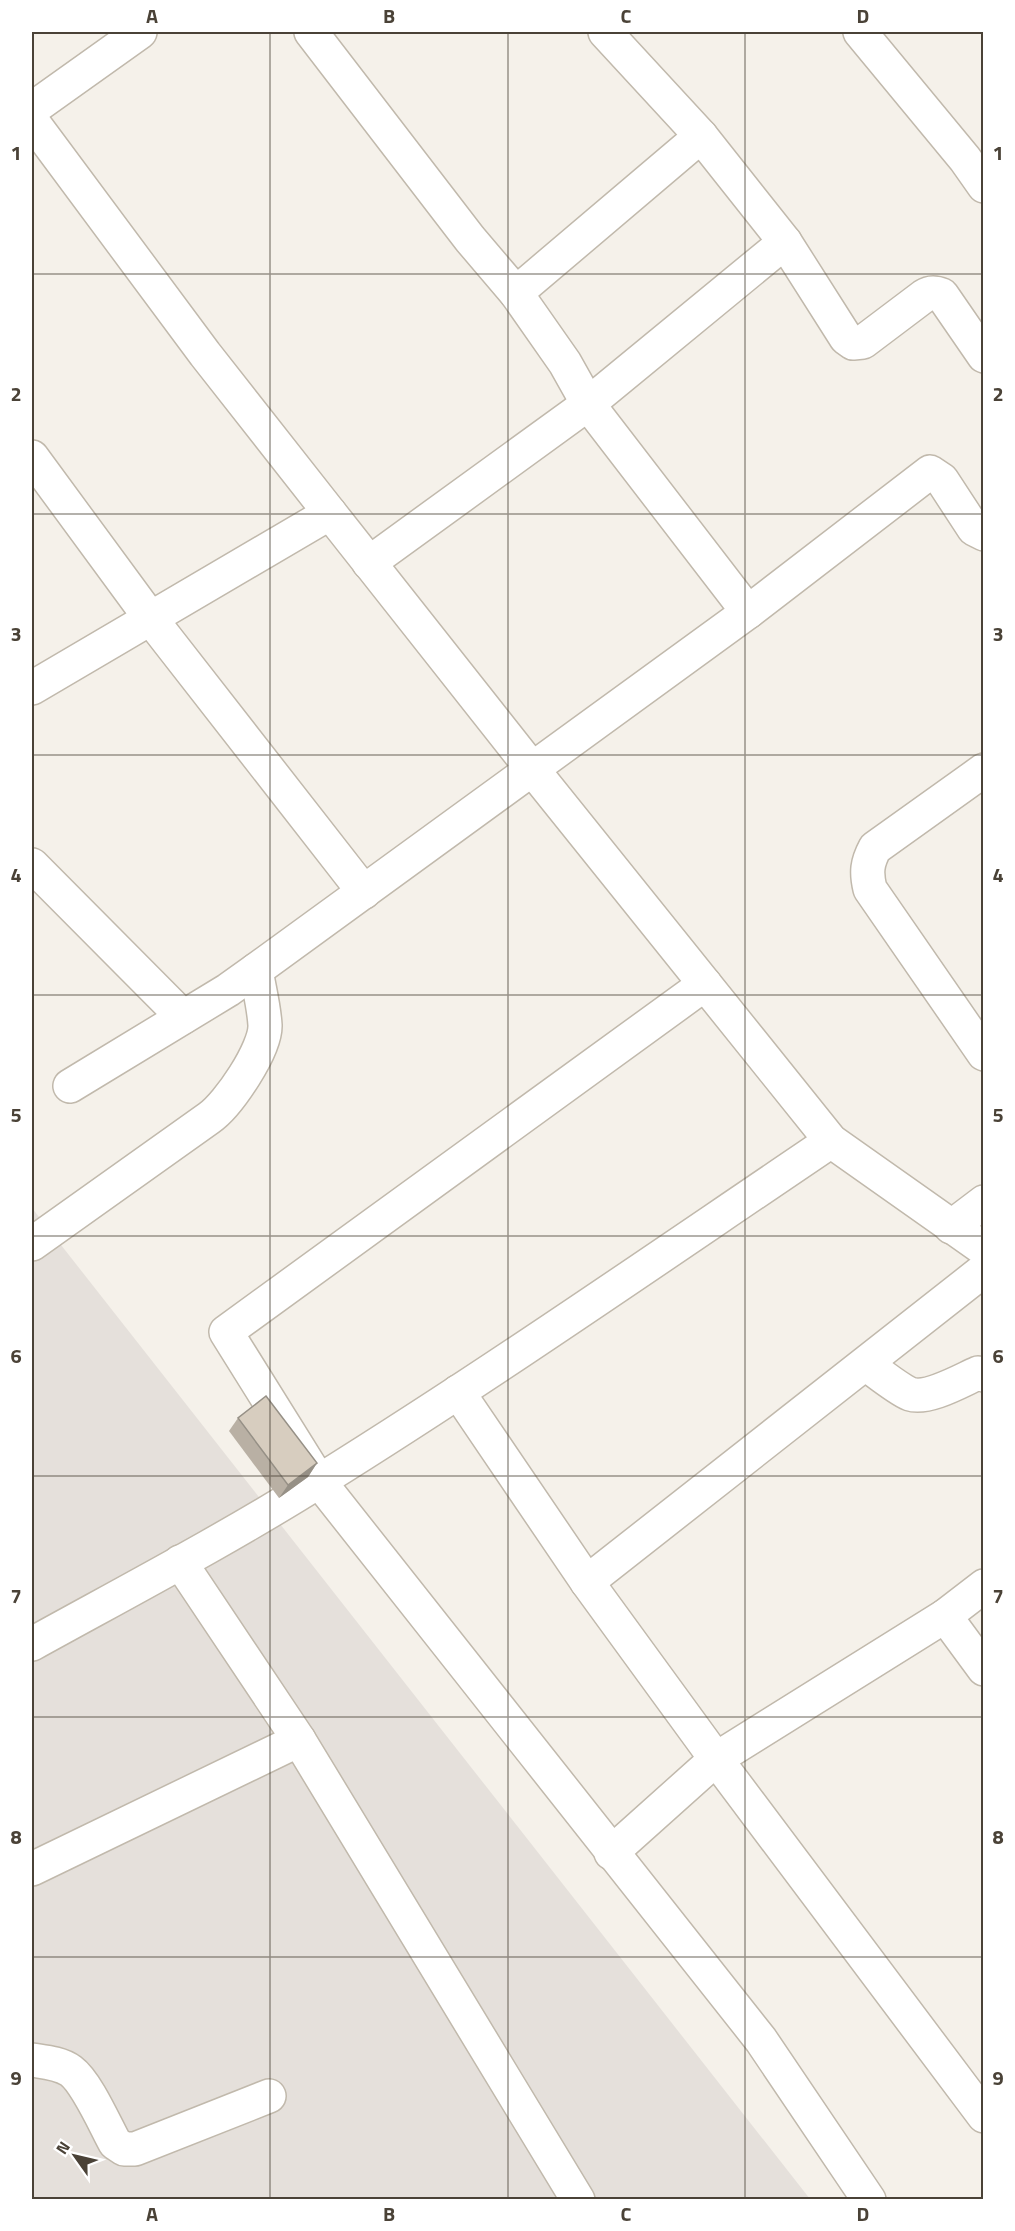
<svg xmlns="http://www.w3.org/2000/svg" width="1015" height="2231" font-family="'Titillium Web',sans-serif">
  <rect width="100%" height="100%" fill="#f5f1ea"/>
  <!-- industrial -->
  <polygon fill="#e5e0db" points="32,1208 810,2199 32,2199"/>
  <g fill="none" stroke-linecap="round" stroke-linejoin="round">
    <defs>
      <g id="minor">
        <polyline points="311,32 470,239 516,293 565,363 588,404 748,612"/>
        <polyline points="605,32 701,136"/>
        <polyline points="860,32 965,159 984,186"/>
        <polyline points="32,109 140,32"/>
        <polyline points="32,121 205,354 330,513 533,770 831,1141 984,1249"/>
        <path d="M516,293L701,136L785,242L846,338L853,343L863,342L924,296C930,292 935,292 942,295L984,356"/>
        <polyline points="32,457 151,619 364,892"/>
        <polyline points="369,563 588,404 785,242"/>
        <polyline points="32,688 330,513"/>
        <path d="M984,770L875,848C867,863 866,872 870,889L984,1054"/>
        <polyline points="32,865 183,1017"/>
        <polyline points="705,984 226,1332 319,1481 761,2040 869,2200"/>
        <polyline points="70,1086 228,990 256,970 748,612 930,472 942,480 974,529 984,534"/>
        <polyline points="951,1227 984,1202"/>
        <path d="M32,1244L209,1118C228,1105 266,1049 265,1025C264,1007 259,988 256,970"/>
        <path d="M866,1364C877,1372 898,1389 910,1394C928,1400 962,1380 978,1373L984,1375"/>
        <polyline points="458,1392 587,1582 716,1759 984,2116"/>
        <polyline points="180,1562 299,1740 578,2200"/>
        <polyline points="587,1582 984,1270"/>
        <polyline points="945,1616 984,1669"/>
        <path d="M32,1644C128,1591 227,1539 321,1480C494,1372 662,1255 831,1141"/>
        <polyline points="611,1853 716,1759 945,1616 984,1586"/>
        <polyline points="32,1869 299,1740"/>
        <path d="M32,2060C45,2062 60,2063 71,2071C87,2083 105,2125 115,2143L124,2149H135L269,2096"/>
      </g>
    </defs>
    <!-- minor casing -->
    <use href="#minor" stroke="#c1b9ac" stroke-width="36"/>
    <!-- minor -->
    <use href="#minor" stroke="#fff" stroke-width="33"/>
  </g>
  <!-- wall -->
  <polygon fill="#b9b0a4" points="238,1418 317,1463 308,1477 279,1498 229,1431"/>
  <!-- shaded-wall -->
  <polygon fill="#969086" points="317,1463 308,1477 279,1498 288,1485"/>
  <!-- building -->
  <polygon fill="#d7cdbf" stroke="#969086" stroke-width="1.5" points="266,1396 317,1463 288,1485 238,1418"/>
  <!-- grid -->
  <path fill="none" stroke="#4a4237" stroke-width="1.5" stroke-opacity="0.55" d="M270,32V2200M508,32V2200M745,32V2200M32,274H984M32,514H984M32,755H984M32,995H984M32,1236H984M32,1476H984M32,1717H984M32,1957H984"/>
  <!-- border -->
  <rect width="1015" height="2231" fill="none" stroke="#ffffff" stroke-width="66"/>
  <!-- north arrow -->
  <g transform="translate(75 2156) rotate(304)" stroke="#ffffff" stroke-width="4.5" paint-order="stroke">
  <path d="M0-4.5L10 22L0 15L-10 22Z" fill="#4a4237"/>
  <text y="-9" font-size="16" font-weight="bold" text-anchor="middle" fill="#4a4237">N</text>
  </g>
  <rect x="33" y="33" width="949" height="2165" fill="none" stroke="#4a4237" stroke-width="2"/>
  <g font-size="20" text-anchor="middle" font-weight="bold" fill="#4a4237">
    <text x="152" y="23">A</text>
    <text x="389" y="23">B</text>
    <text x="626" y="23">C</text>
    <text x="863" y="23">D</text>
    <text x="16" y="160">1</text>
    <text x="998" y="160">1</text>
    <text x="16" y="401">2</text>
    <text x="998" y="401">2</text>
    <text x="16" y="641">3</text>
    <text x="998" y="641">3</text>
    <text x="16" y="882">4</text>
    <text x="998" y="882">4</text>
    <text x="16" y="1122">5</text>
    <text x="998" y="1122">5</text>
    <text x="16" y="1363">6</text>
    <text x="998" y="1363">6</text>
    <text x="16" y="1603">7</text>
    <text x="998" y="1603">7</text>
    <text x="16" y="1844">8</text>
    <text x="998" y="1844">8</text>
    <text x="16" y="2085">9</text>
    <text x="998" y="2085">9</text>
    <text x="152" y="2221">A</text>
    <text x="389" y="2221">B</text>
    <text x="626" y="2221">C</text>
    <text x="863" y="2221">D</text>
  </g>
</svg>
